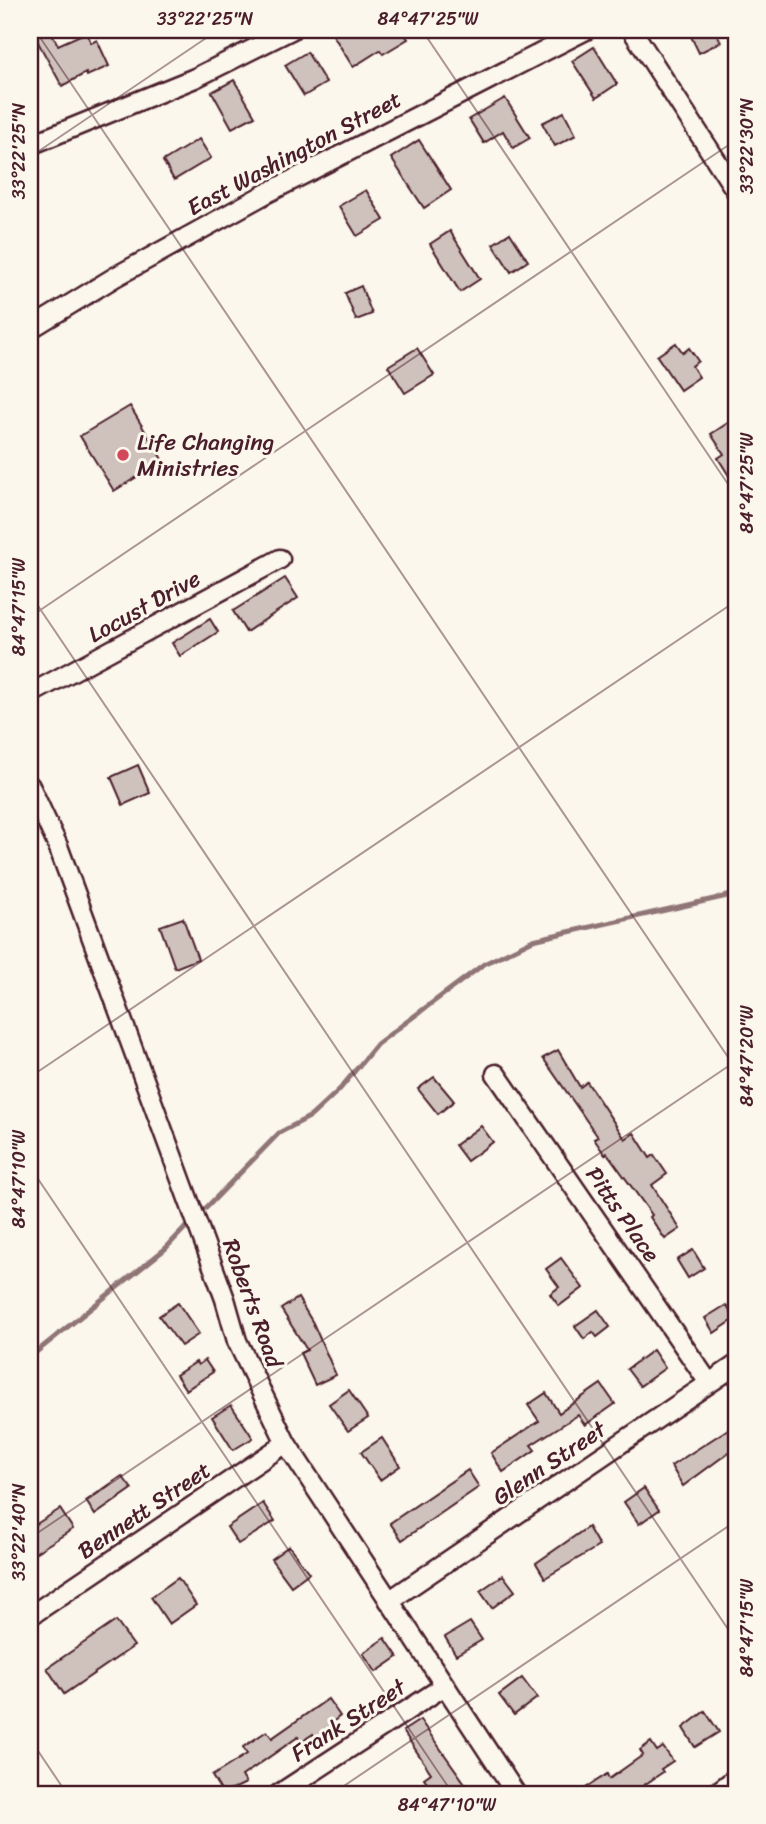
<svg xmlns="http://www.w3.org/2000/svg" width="766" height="1824" font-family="Sriracha,sans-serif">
  <rect width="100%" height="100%" fill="#fbf7ec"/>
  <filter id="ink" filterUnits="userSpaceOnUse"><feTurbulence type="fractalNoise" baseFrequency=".0143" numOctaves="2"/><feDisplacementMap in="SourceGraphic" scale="14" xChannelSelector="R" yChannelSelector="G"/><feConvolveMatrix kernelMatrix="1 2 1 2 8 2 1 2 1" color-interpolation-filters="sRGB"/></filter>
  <g filter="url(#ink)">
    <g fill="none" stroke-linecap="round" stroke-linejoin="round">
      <!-- stream -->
      <g stroke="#907477" stroke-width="5">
        <polyline points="206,1208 279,1133 311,1116 340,1089 377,1044 484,964 533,940 736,894"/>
        <polyline points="30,1357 165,1249 185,1228"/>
      </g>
    </g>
    <!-- building -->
    <g fill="#cfc2bc" stroke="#4a1f2b" stroke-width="2">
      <polygon points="44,30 50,30 58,45 87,32 91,43 97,40 109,66 87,76 86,73 62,86 34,35"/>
      <polygon points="340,30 402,30 408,39 383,54 380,50 353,67 333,35"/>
      <polygon points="688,30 715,30 721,42 699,53"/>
      <polygon points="594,47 617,84 596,98 572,61"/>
      <polygon points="307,52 326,83 304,96 285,65"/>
      <polygon points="234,80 255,116 232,128 212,92"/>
      <polygon points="505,98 530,138 513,148 503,131 484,143 469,119"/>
      <polygon points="564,112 576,135 555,146 542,123"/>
      <polygon points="199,139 211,158 174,180 163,161"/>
      <polygon points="419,140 451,190 424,208 391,158"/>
      <polygon points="366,190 384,220 357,236 339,206"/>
      <polygon points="450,231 480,279 460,292 430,244"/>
      <polygon points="510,233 528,261 511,272 493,244"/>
      <polygon points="361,286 372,314 356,320 345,293"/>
      <polygon points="676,343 683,353 689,348 698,361 692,366 699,377 680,390 657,356"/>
      <polygon points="417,348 434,375 405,393 388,366"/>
      <polygon points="130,406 163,461 114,491 80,436"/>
      <polygon points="731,421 736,429 736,487 718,458 724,454 711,434"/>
      <polygon points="285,578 298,598 246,632 233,611"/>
      <polygon points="210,619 218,632 180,656 172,643"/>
      <polygon points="138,765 150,793 123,805 111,777"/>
      <polygon points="183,918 198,959 175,968 160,926"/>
      <polygon points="558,1050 580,1087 587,1082 625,1139 634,1133 650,1158 654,1155 667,1174 652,1185 680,1229 665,1239 650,1217 652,1215 607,1153 605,1155 594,1139 598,1137 543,1058"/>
      <polygon points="434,1077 454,1101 438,1114 418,1089"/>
      <polygon points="481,1126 493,1142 467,1161 455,1145"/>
      <polygon points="693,1250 704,1268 688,1278 677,1260"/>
      <polygon points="561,1258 583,1288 559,1306 550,1294 559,1287 546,1269"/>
      <polygon points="298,1298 313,1323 336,1375 315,1385 300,1353 307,1350 281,1309"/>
      <polygon points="178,1303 199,1334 181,1346 159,1316"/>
      <polygon points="726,1305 735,1319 714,1333 705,1318"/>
      <polygon points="598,1310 610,1327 597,1337 593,1332 584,1339 575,1326"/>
      <polygon points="653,1350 665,1368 640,1386 627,1369"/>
      <polygon points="205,1360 213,1372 186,1390 176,1375 196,1362 198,1365"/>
      <polygon points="601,1384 615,1404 585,1425 578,1415 531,1445 535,1450 503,1472 491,1453 539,1421 528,1405 546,1393 559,1413"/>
      <polygon points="349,1390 368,1418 348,1431 329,1404"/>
      <polygon points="231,1405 253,1438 233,1450 212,1417"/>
      <polygon points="736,1424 736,1447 683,1486 671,1466"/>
      <polygon points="382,1438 400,1466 380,1480 361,1452"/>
      <polygon points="468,1470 479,1487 402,1540 390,1523"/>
      <polygon points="122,1476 132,1489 95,1515 86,1501"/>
      <polygon points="644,1488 659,1510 639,1524 624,1502"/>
      <polygon points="263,1503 275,1521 238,1544 227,1527"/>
      <polygon points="60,1509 73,1529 30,1556 30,1528"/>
      <polygon points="588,1527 599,1546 545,1578 536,1563"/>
      <polygon points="289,1546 309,1573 291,1586 271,1559"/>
      <polygon points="503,1575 515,1591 492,1608 480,1591"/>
      <polygon points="178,1578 196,1605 169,1624 151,1597"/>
      <polygon points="116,1621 134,1646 64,1694 47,1668"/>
      <polygon points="470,1622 482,1640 456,1655 445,1637"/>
      <polygon points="385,1638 398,1657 376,1672 363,1653"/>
      <polygon points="522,1678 537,1698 514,1715 499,1695"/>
      <polygon points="328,1699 340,1716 329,1725 332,1729 316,1740 313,1734 301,1742 298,1737 242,1776 246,1783 223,1794 212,1776 247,1754 243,1747 267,1731 272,1738"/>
      <polygon points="705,1711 719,1732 695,1747 683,1728"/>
      <polygon points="420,1720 469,1789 460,1794 435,1794 424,1778 431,1773 403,1731"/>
      <polygon points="651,1742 657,1751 663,1747 673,1761 661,1769 663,1772 631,1794 577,1794 607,1774 609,1779 643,1755 640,1750"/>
    </g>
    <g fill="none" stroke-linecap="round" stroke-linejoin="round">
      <defs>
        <g id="minor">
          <polyline points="632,30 736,191"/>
          <polyline points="30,145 195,78 291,30"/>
          <polyline points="30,329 115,277 267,193 586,30"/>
          <polyline points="30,694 280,559"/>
          <polyline points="30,786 58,846 225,1299 237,1341 286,1443 516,1794"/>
          <polyline points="496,1074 709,1383"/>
          <polyline points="389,1601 736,1365"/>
          <polyline points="30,1616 286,1443"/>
          <polyline points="279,1794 443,1687"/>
          <polyline points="715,1794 736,1778"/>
        </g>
      </defs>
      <!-- minor casing -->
      <use href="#minor" stroke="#4a1f2b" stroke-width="23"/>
      <!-- minor -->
      <use href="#minor" stroke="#fbf7ec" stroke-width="18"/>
    </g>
  </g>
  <!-- ticks -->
  <path fill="none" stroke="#4a1f2b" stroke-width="2" stroke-opacity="0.45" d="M35,30L736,1069M422,30L736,496M30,157L218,30M30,594L736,1641M30,617L736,140M30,1077L736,601M30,1167L453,1794M30,1538L736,1061M30,1739L67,1794M332,1794L736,1521"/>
  <!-- markers -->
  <circle fill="#d1495b" stroke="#fbf7ec" stroke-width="2.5" cx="123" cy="455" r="7"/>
  <g text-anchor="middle" stroke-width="6" stroke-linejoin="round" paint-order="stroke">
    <!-- street labels -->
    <g font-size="23" fill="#4a1f2b" stroke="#fbf7ec">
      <text transform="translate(294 153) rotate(-28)" y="8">East Washington Street</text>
      <text transform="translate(144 606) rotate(-29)" y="8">Locust Drive</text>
      <text transform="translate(623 1214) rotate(55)" y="8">Pitts Place</text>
      <text transform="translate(253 1303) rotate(70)" y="8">Roberts Road</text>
      <text transform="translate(549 1463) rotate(-34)" y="8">Glenn Street</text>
      <text transform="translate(144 1510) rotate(-34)" y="8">Bennett Street</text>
      <text transform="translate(348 1720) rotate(-33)" y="8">Frank Street</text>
    </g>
    <!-- poi labels -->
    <g font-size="23" fill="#4a1f2b" stroke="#fbf7ec" text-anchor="start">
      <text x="137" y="450">Life Changing<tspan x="137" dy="26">Ministries</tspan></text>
    </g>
  </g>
  <!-- margin -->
  <rect width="766" height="1824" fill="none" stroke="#fbf7ec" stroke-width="77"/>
  <rect x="38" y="38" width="690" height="1748" fill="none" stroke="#4a1f2b" stroke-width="2.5"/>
  <g font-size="18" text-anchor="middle" fill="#4a1f2b">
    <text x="205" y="25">33°22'25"N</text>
    <text x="428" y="25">84°47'25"W</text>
    <text transform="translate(747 146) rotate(-90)" y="6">33°22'30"N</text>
    <text transform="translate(19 151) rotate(-90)" y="6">33°22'25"N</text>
    <text transform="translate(747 483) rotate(-90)" y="6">84°47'25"W</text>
    <text transform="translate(19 607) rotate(-90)" y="6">84°47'15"W</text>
    <text transform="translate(747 1056) rotate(-90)" y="6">84°47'20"W</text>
    <text transform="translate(19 1179) rotate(-90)" y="6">84°47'10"W</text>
    <text transform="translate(19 1532) rotate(-90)" y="6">33°22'40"N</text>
    <text transform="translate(747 1628) rotate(-90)" y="6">84°47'15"W</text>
    <text x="447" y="1811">84°47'10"W</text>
  </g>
</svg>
